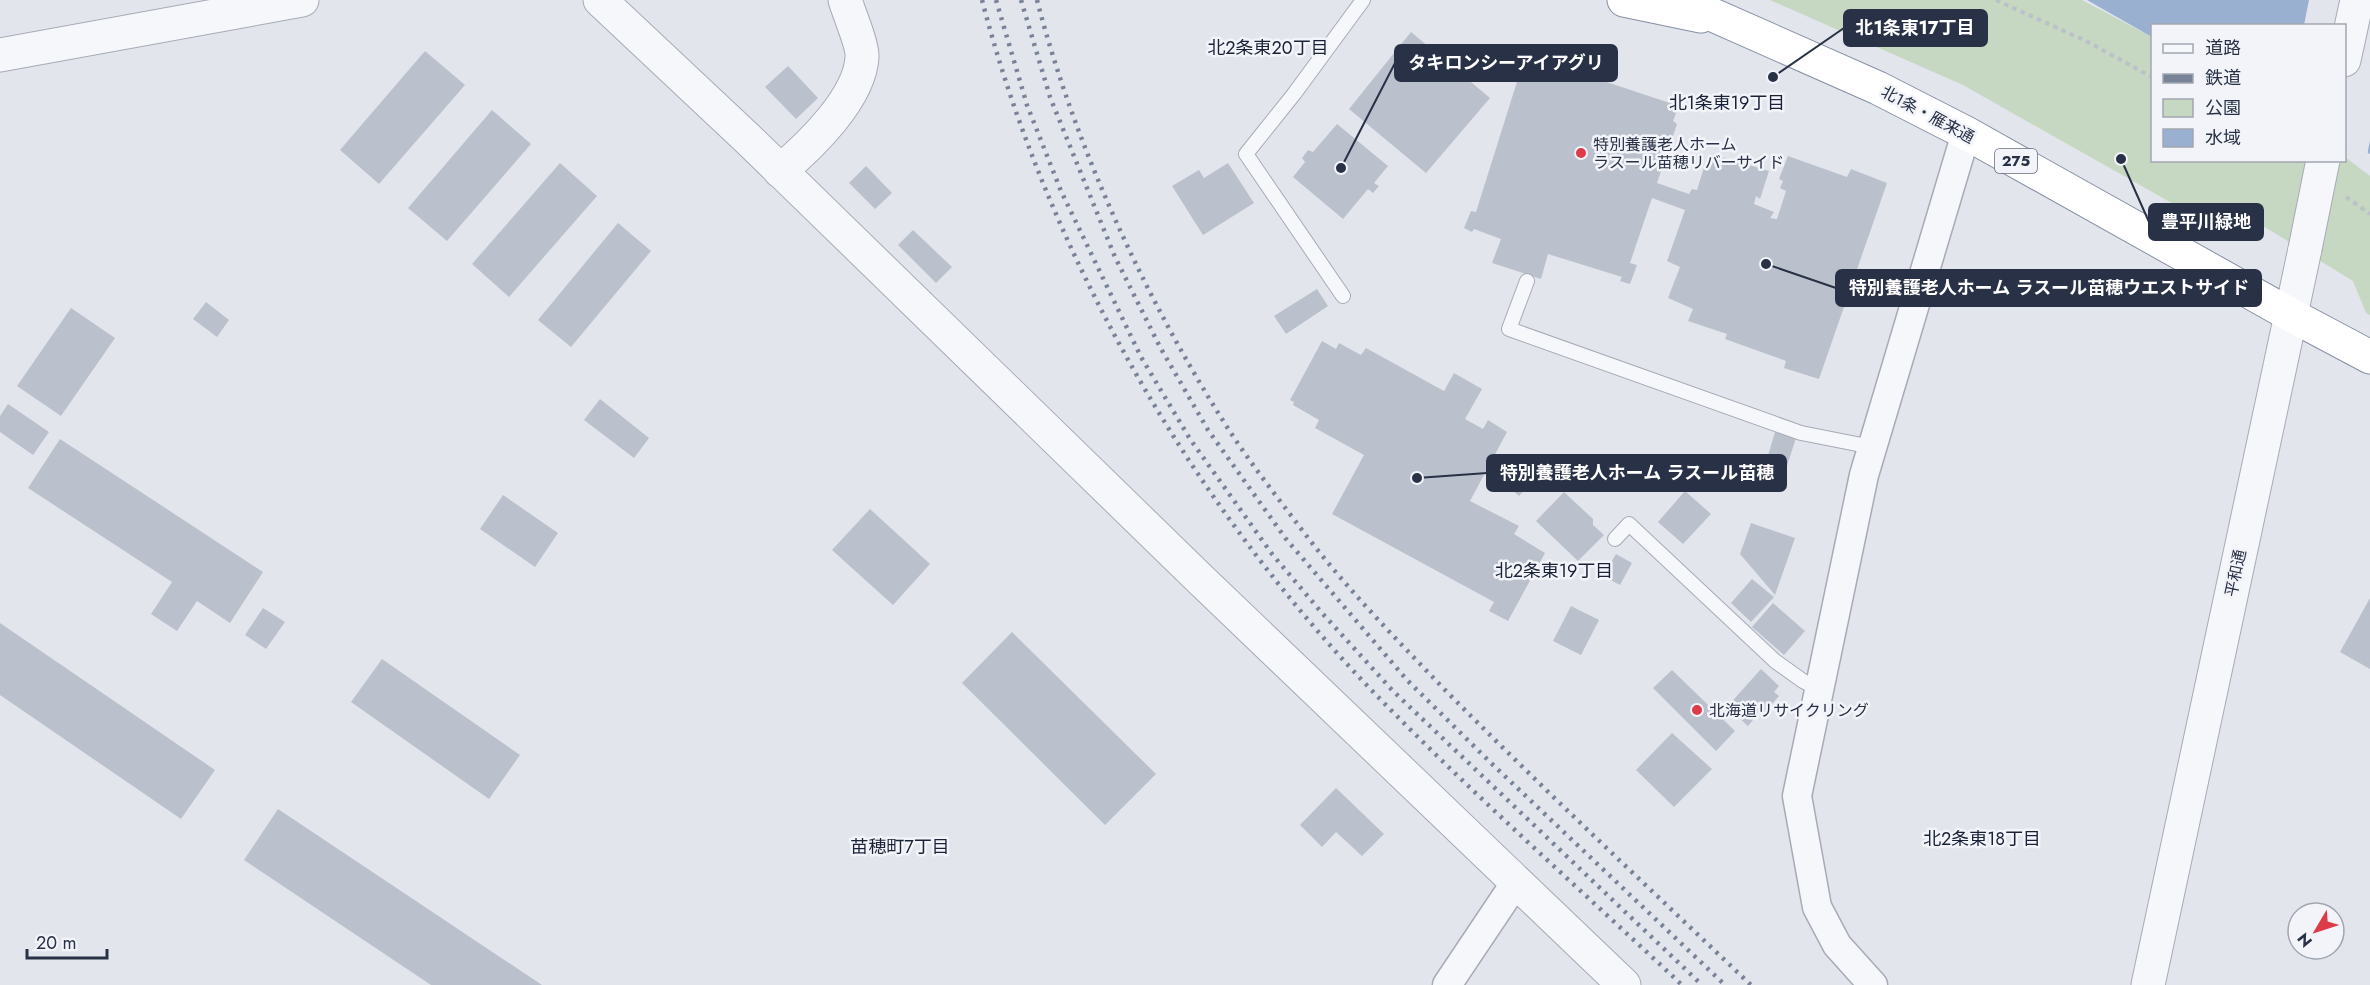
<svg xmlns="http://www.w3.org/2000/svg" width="2370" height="985" font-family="Jost,'Noto Sans JP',sans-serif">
  <rect width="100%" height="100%" fill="#e2e5ec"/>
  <!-- green -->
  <polygon fill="#c6d7c2" points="1770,0 2082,0 2152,37 2152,160 2344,160 2345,157 2370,176 2370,315 2366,313 2353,281 2250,218 2216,228 1963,85"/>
  <!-- water -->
  <polygon fill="#99b0d0" points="2087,0 2370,0 2370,154 2345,141 2344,26 2152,26 2152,37"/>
  <!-- pier -->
  <polygon fill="#e2e5ec" points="2309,0 2370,0 2370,140 2367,156 2344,145 2344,26 2304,25"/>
  <!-- building -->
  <g fill="#bbc1cc">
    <polygon points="1411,32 1490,98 1426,173 1349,109"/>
    <polygon points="425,51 465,85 379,184 340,150"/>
    <polygon points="1531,57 1679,106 1673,121 1677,124 1657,183 1689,194 1692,189 1697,190 1705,164 1710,166 1715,155 1769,171 1760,199 1756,196 1754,204 1774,212 1770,218 1777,219 1786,191 1780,188 1783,181 1779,179 1788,156 1847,177 1851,169 1887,183 1819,379 1784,368 1786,361 1725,339 1727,334 1688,321 1693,309 1668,298 1680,267 1667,261 1685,210 1652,198 1630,263 1637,265 1630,284 1620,281 1622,277 1548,254 1541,279 1492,263 1501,239 1474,229 1472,232 1464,228 1471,211 1476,212 1521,69 1526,72"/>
    <polygon points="788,66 818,98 796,119 765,87"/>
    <polygon points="492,110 531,144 447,241 408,208"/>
    <polygon points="1337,124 1388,166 1374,183 1379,186 1373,193 1368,189 1343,219 1293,177 1305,162 1302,158 1308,150 1313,152"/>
    <polygon points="560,163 597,196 509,297 472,264"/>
    <polygon points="1228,163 1254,203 1203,235 1172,186 1199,170 1204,178"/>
    <polygon points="866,166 892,193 875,209 849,183"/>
    <polygon points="618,223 651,251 571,347 538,320"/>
    <polygon points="913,230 952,267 936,283 898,245"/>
    <polygon points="1317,289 1328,306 1286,334 1274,316"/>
    <polygon points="206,302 229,320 217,337 193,319"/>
    <polygon points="71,308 115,338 61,416 17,386"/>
    <polygon points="1322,341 1336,349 1339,343 1361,355 1366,348 1444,391 1454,373 1482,389 1465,419 1483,429 1488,420 1507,432 1470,501 1519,526 1514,534 1545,553 1508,621 1489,611 1494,602 1332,514 1364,455 1315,428 1319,420 1293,405 1294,402 1290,400"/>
    <polygon points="600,399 649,438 634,458 584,420"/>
    <polygon points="8,404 49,432 33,455 0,432 0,416"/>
    <polygon points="1775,432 1796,438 1786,469 1766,462"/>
    <polygon points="60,439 263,572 230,623 197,601 177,631 151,614 172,582 28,488"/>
    <polygon points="1524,455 1541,472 1519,496 1501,480"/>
    <polygon points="1685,491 1711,514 1683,544 1658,522"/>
    <polygon points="1564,492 1593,519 1593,525 1604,535 1578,561 1536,521"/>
    <polygon points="503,495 558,533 535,567 480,529"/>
    <polygon points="870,509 930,564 893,605 832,550"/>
    <polygon points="1751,523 1795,538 1775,595 1740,554"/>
    <polygon points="1616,554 1632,563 1620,585 1603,576"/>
    <polygon points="1752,579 1774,597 1751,622 1731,603"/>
    <polygon points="2370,598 2370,669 2340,652"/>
    <polygon points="1773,603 1805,631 1784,655 1752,627"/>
    <polygon points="1571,606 1599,620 1581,655 1553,641"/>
    <polygon points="263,608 285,622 266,649 245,635"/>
    <polygon points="0,623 215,770 181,819 0,695"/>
    <polygon points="1012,632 1156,774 1105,825 962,683"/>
    <polygon points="382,659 520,755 489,799 351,702"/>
    <polygon points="1761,669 1779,686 1774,692 1779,696 1765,712 1762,709 1748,726 1727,707"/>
    <polygon points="1672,670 1735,731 1716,751 1653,688"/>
    <polygon points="1672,733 1712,769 1674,807 1636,770"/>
    <polygon points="1336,788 1384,834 1362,856 1336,832 1322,847 1300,825"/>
    <polygon points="278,809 542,985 431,985 244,860"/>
  </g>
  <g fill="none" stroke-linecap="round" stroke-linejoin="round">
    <defs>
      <g id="service">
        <polyline points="1527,281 1509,329 1801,433 1872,447"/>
        <polyline points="1343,296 1246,154 1294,94 1363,0"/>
        <polyline points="1615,539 1629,524 1775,661 1803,681 1819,689"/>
      </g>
      <g id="minor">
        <polyline points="1447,985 1516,882"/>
        <polyline points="1873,985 1837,945 1817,907 1797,796 1864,475 1966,133"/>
      </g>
      <g id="tertiary">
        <polyline points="600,0 748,139 1199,578 1624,985"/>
        <polyline points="0,55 302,0"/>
        <polyline points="2344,60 2357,0"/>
        <path d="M780,171C810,146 860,98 862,57C863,46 849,13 845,0"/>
        <polyline points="2148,985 2305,249"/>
      </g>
      <g id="trunk">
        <polyline points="1624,0 1701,16"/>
        <polyline points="1679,0 1878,88 1966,133 2291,315 2370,357"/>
      </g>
    </defs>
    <!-- service casing -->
    <use href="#service" stroke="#a6abb7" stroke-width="16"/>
    <!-- minor casing -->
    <use href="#minor" stroke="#a6abb7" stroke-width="31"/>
    <!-- tertiary casing -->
    <use href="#tertiary" stroke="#a6abb7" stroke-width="35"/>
    <!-- trunk casing -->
    <use href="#trunk" stroke="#8791a4" stroke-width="35"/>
    <!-- path -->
    <g stroke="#bcc0c8" stroke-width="4" stroke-dasharray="4.5 4.5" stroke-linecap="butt">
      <polyline points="1996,0 2086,41 2152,77"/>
      <polyline points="2346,197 2370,214"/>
    </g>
    <!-- service -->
    <use href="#service" stroke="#f5f7fa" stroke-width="14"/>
    <!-- minor -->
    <use href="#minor" stroke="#f5f7fa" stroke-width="28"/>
    <!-- tertiary -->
    <use href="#tertiary" stroke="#f5f7fa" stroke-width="33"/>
    <!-- trunk -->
    <use href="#trunk" stroke="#fff" stroke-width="33"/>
    <!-- rail -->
    <g stroke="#798398" stroke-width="4.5" stroke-dasharray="3 6" stroke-linecap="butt">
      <path d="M982,0C1049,258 1195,510 1382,701C1478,799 1582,891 1682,985"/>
      <polyline points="996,0 1027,105 1061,191 1141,357 1190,439 1272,554 1322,613 1393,691 1702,985"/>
      <polyline points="1021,0 1050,97 1115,257 1160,347 1208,430 1286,539 1407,680 1491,763 1725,985"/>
      <path d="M1037,0C1074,143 1143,294 1222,419C1246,458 1275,494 1302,530C1346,588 1397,640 1447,692C1546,792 1649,888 1751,985"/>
    </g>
    <defs>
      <polyline id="tertiary-bridge" points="2305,249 2323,160"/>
    </defs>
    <!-- tertiary-bridge casing -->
    <use href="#tertiary-bridge" stroke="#a6abb7" stroke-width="35" stroke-linecap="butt"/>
    <!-- tertiary-bridge -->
    <use href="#tertiary-bridge" stroke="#f5f7fa" stroke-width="33"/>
  </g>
  <!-- markers -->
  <g fill="#de3a48" stroke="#f2f4f9" stroke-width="2">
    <circle cx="1581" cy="153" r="6"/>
    <circle cx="1697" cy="710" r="6"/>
  </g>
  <g text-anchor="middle" stroke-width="5" stroke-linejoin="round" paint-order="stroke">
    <!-- shield labels -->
    <rect fill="#f2f4f9" stroke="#656c7c" stroke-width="1.5" x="1995" y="149" width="42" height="24" rx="4.5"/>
    <g font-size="15" font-weight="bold" fill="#283146">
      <text x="2016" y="166">275</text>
    </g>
    <!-- street labels -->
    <g font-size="16" fill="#283146" stroke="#f2f4f9">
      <text transform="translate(1928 114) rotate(28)" y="6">北1条・雁来通</text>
      <text transform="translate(2235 573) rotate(-78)" y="6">平和通</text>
    </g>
    <!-- poi labels -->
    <g font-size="16" fill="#283146" stroke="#f2f4f9" text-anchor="start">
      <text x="1593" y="150">特別養護老人ホーム<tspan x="1593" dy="18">ラスール苗穂リバーサイド</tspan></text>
      <text x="1709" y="716">北海道リサイクリング</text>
    </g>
    <!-- neighbourhood labels -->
    <g font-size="18" fill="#1a2237" stroke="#f2f4f9">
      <text x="1268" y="54">北2条東20丁目</text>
      <text x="1727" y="109">北1条東19丁目</text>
      <text x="1554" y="577">北2条東19丁目</text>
      <text x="1982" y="845">北2条東18丁目</text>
      <text x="900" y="853">苗穂町7丁目</text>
    </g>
  </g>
  <!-- callouts -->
  <path fill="none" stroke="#283146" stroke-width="2" d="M1773 77L1844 28M1341 168L1395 63M2121 159L2149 222M1766 264L1836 288M1417 478L1487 473"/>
  <g fill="#283146" stroke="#f2f4f9" stroke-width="2">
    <circle cx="1773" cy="77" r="6"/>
    <circle cx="1341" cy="168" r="6"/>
    <circle cx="2121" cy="159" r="6"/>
    <circle cx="1766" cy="264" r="6"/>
    <circle cx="1417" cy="478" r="6"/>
  </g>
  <g fill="#283146" stroke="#283146" stroke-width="2">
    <rect x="1844" y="10" width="143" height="36" rx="6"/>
    <rect x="1395" y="45" width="222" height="36" rx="6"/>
    <rect x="2149" y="204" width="114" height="36" rx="6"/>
    <rect x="1836" y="270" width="425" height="36" rx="6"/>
    <rect x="1487" y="455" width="299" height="36" rx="6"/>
  </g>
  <g font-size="18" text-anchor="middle" font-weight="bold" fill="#fff">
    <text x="1915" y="34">北1条東17丁目</text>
    <text x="1506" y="69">タキロンシーアイアグリ</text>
    <text x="2206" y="228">豊平川緑地</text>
    <text x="2049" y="294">特別養護老人ホーム ラスール苗穂ウエストサイド</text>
    <text x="1637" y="479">特別養護老人ホーム ラスール苗穂</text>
  </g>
  <!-- legend -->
  <rect x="2151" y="24" width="195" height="138" fill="#f2f4f9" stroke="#a1a6b1" stroke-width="1.5"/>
  <rect x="2163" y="44" width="30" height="9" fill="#f5f7fa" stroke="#a1a6b1" stroke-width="1.5"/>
  <text x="2205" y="54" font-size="18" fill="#283146">道路</text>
  <rect x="2163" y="74" width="30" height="9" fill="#798398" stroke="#a1a6b1" stroke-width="1.5"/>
  <text x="2205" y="84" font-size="18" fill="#283146">鉄道</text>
  <rect x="2163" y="99" width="30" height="18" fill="#c6d7c2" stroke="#a1a6b1" stroke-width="1.5"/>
  <text x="2205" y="114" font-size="18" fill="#283146">公園</text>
  <rect x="2163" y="129" width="30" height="18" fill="#99b0d0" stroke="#a1a6b1" stroke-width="1.5"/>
  <text x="2205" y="144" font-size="18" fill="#283146">水域</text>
  <!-- north arrow -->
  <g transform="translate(2316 931) rotate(231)"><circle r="28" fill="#f2f4f9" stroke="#a1a6b1" stroke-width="1.5"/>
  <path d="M0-4.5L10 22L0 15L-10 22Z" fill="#de3a48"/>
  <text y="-9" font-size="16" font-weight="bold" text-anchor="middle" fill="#283146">N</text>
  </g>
  <!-- scale -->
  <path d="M27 949v9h80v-9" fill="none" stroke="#283146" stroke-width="3"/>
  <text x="36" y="949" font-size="18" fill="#283146" stroke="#f2f4f9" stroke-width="4.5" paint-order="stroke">20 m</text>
</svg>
